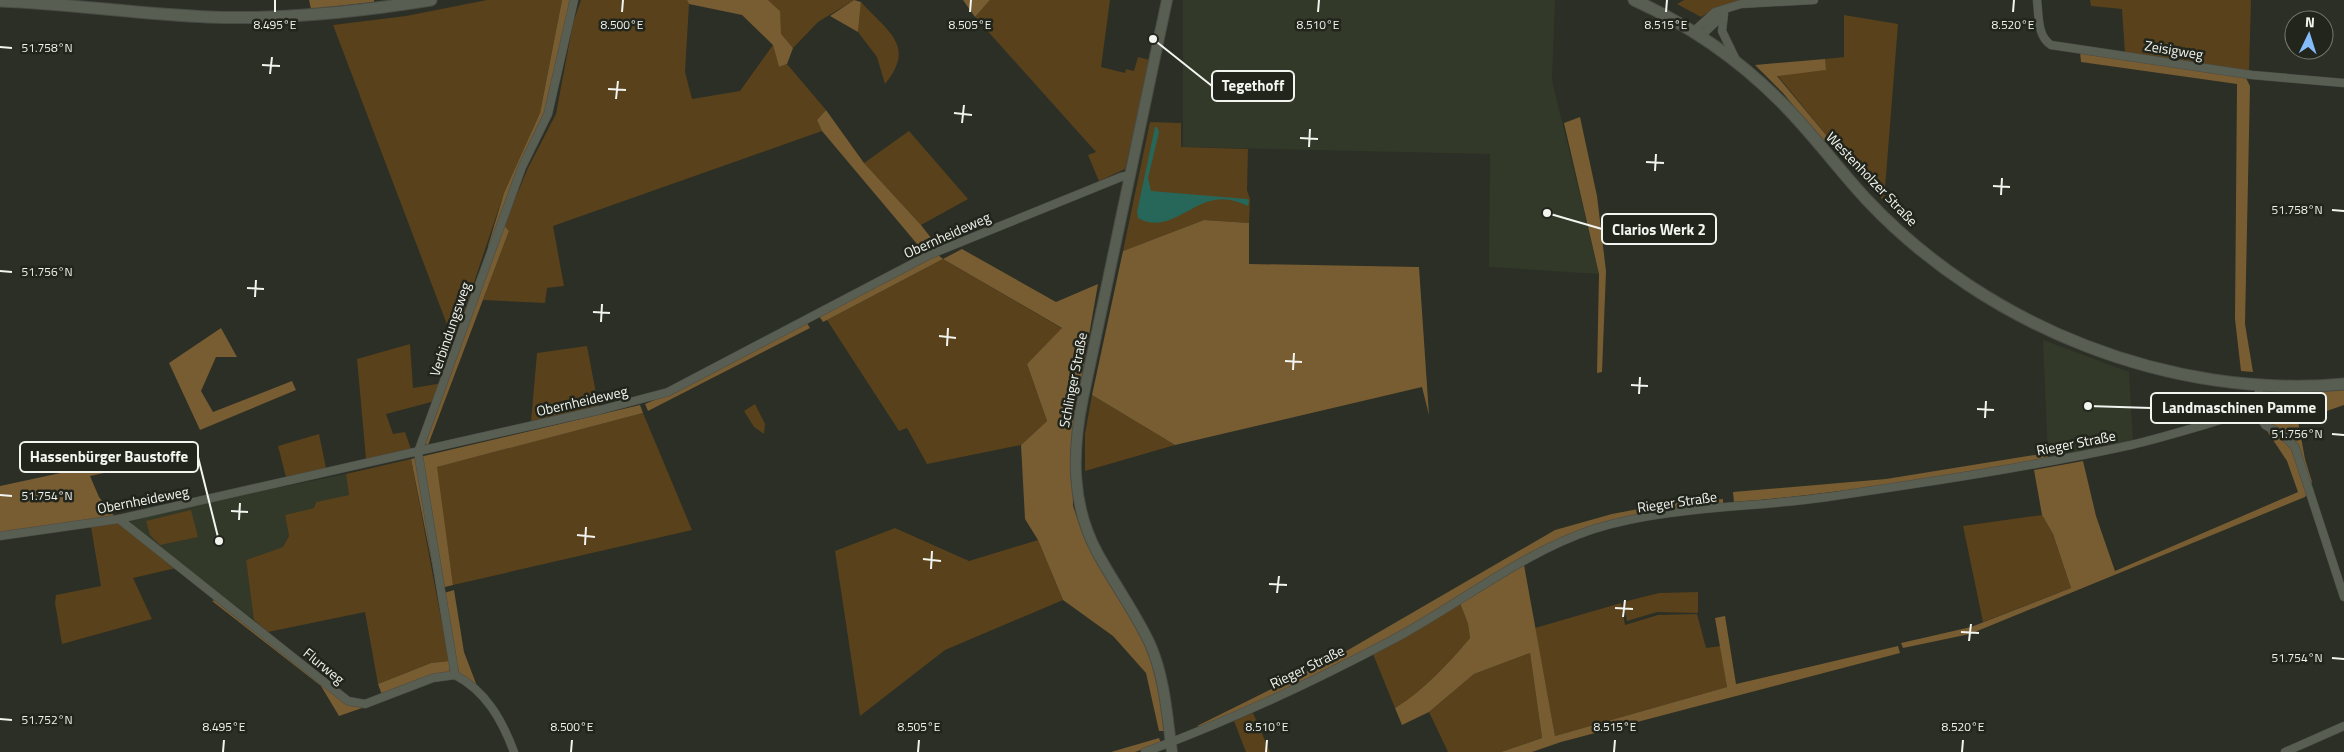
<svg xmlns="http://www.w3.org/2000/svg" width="2344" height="752" font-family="'Titillium Web',sans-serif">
  <rect width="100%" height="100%" fill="#2b2f25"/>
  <!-- built -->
  <g fill="#323929">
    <polygon points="1183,0 1555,0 1552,80 1599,274 1489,267 1490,154 1183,147"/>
    <polygon points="2043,340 2129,372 2133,440 2048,458"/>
    <polygon points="346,474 349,495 316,502 314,508 285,515 289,536 283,547 246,560 254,620 134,528 131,521 237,496"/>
  </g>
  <!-- green -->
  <g fill="#59411b">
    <polygon points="487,0 562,0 540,113 504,193 457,333 451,335 333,25 406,16"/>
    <polygon points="581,0 687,0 689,4 685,72 692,99 740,91 773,45 779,67 787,64 826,110 817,120 822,131 553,226 564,286 547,288 545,303 483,300 509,231 504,225 528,168 556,114 573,23"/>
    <polygon points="768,0 854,0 818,22 793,48 780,34 780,11"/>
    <polygon points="990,0 1110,0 1101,67 1125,73 1126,69 1134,71 1138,57 1150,60 1125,169 1099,181 1088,155 1096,152 975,17"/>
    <path d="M1684,0H1754C1734,1 1717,6 1701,17L1677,4Z"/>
    <polygon points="2090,0 2251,0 2249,71 2125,53 2122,9 2091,6"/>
    <path d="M861,2C887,31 917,46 885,84L877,57L858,32Z"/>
    <path d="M1844,15L1898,24L1884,201C1845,162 1813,117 1777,75L1825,70V59L1844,57Z"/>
    <polygon points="1150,122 1181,123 1181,147 1248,149 1247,190 1250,199 1249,223 1204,220 1123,251"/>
    <polygon points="909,131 968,199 921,225 864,163"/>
    <polygon points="943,259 1063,329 1027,364 1047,421 1021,445 927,464 907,428 899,431 827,320"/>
    <polygon points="410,344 413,388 443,383 435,401 386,414 393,434 405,432 411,449 366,459 357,359"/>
    <polygon points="587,346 599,409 531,421 537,353"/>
    <polygon points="1092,395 1175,445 1085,471 1085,434"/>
    <polygon points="755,404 765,424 764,434 754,427 744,411"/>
    <polygon points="643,413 692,530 453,585 436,467"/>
    <polygon points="319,434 326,468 286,477 278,446"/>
    <polygon points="411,459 449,661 431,663 378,684 365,612 268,632 254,620 246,560 283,547 289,536 285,515 314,508 316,502 349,495 346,474"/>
    <polygon points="191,510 198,537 160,545 150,535 146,521"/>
    <polygon points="2042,515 2053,534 2071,588 1983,622 1963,526"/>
    <polygon points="118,523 176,568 133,578 152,619 62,644 55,603 56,595 101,586 91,527"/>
    <polygon points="895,528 969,561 1038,540 1063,600 945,650 860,716 835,551"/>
    <polygon points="1698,592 1698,613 1657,612 1627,621 1623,602 1659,593"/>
    <path d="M1460,603L1468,624L1470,638C1448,664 1424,690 1395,708L1373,654L1394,643Z"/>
    <polygon points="1621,603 1625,625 1658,615 1697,614 1706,648 1721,646 1727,687 1555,736 1535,628"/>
    <polygon points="1530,653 1542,738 1501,752 1448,752 1429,712 1474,674"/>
    <polygon points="1253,713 1270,752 1246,752 1234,721"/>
  </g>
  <!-- forest -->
  <g fill="#785c32">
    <polygon points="309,0 374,0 374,2 311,9"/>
    <polygon points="562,0 570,0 547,113 490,247 488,246 504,193 540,113"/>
    <polygon points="687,0 768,0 780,11 781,34 793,48 787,64 779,67 773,45 742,15 689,4"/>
    <polygon points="854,0 861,2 858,32 830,16"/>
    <polygon points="963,0 990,0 975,17"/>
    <polygon points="2080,52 2238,75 2246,78 2250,86 2245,324 2253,372 2241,371 2235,319 2237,84 2081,62"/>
    <polygon points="1825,59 1826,70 1777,76 1831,141 1822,141 1783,93 1755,65"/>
    <polygon points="826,110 864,163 921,225 938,247 923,251 822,131 817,120"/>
    <polygon points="1580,117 1597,196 1606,271 1602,372 1597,373 1599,274 1564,123"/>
    <polygon points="1204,220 1249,223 1249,264 1419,267 1429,415 1422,387 1175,445 1092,395 1123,251"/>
    <polygon points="504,225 509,231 428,445 424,444"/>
    <polygon points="962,249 1056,302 1098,284 1072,432 1073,506 1082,532 1094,556 1147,647 1155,670 1167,731 1159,731 1146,673 1113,636 1063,600 1038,540 1025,519 1021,445 1047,421 1027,364 1062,328 943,259 827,320 823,322 819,316 932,258 938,255 943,259"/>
    <polygon points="807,323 810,328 648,411 645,404 669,394"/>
    <polygon points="221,328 237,357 216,357 201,391 213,412 292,381 296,390 200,430 169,363"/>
    <polygon points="2262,390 2344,390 2344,405 2298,421 2305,459 2312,482 2306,488 2307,494 2305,497 1970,634 1903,648 1901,643 1971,627 2071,588 2053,534 2042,515 2034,470 2083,461 2096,516 2115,571 2298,492 2287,461 2255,413 2261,407"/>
    <polygon points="640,405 643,413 437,467 453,585 437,589 411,459"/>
    <path d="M2047,453L2048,458C1944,477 1839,494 1734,502L1733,492L1886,479Z"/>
    <polygon points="121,460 123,469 90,476 99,497 116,518 0,534 0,486"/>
    <polygon points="1723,499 1723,505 1671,509 1594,525 1390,638 1250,707 1202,727 1197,726 1336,657 1555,530 1612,514 1670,503"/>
    <path d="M1524,565L1555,736L1727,687L1715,618L1725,616L1736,684L1898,646L1900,653L1561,742L1532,752H1501L1542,738L1530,653L1474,674L1429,712L1402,725L1395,708C1424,690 1448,664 1470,638L1468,624L1460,603Z"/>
    <polygon points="454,590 464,652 477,686 457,674 444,593"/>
    <polygon points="218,599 348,703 368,706 339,716 321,686 212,601"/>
    <polygon points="449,661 450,673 382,695 378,684 431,663"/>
    <polygon points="1159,738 1161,743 1135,752 1111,752"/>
  </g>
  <!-- water -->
  <path fill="#26675a" d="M1155,127H1157L1159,132L1148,178L1151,191L1247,199L1249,200L1248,206C1237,201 1226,198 1214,200C1188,205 1166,234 1138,218L1137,212Z"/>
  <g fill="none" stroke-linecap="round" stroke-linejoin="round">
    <defs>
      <g id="minor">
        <path d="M2037,0C2039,16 2037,36 2051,45L2252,75L2344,83"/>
        <polyline points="1724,14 1722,31 1735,58"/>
        <polyline points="1694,31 1715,12 1741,4 1814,0"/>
        <polyline points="1702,35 1723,15"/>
        <polyline points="2256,410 2265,425 2283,435 2295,447 2344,597"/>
        <polyline points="2256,410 2260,384"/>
        <path d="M119,519L348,701L365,704L433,678L455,675C486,691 502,720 514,752"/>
        <polyline points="0,536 119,519 600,410 668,392 929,255 1121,177 1130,175"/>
        <polyline points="455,675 418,452 522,167 548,114 574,0"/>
        <path d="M1145,752C1229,721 1313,682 1392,640C1458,605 1523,552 1594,529C1668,506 1752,508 1828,497C1929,482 2031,467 2131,445C2173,435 2215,421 2256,410"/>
        <polyline points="2285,752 2344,726"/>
      </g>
      <path id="tertiary" d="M1167,0L1083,398C1072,452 1071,505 1098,554C1115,585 1135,612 1150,644C1165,678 1167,716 1172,752"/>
      <g id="secondary">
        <path d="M1634,0C1689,25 1736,57 1779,100C1811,131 1837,168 1868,201C1987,327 2171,400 2344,384"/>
        <path d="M0,1C70,4 139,14 208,17C283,20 357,12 431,0"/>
      </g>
    </defs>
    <!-- minor casing -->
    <use href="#minor" stroke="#494c44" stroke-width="9"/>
    <!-- tertiary casing -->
    <use href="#tertiary" stroke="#494c44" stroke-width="12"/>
    <!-- secondary casing -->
    <use href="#secondary" stroke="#494c44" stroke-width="13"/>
    <!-- minor -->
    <use href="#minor" stroke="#595e53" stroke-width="8"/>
    <!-- tertiary -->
    <use href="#tertiary" stroke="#595e53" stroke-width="10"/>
    <!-- secondary -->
    <use href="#secondary" stroke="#595e53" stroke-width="11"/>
  </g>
  <!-- ticks -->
  <path fill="none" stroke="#f2f5ef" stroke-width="2" d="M275,12V0M622,12L623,0M970,12L971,0M1318,12L1319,0M1666,12L1667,0M2013,12L2014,0M0,47L12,48M262,65L280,66M270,74L272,57M608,89L626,90M616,99L618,81M954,113L972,115M962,123L964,105M1300,138L1318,139M1309,147L1310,129M1646,162L1664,163M1655,171L1656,154M1993,186L2010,187M2001,195L2002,178M2332,210L2344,211M0,271L12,272M247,288L264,289M255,297L256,280M593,312L610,313M601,322L602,304M939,336L956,338M947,346L948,328M1285,361L1302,362M1293,370L1294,353M1631,385L1648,386M1639,394L1640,377M1977,409L1994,410M1985,418L1986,401M2332,434L2344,435M0,495L12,496M231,511L248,512M239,520L240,503M577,535L595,537M585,545L586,527M923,559L941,561M931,569L932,551M1269,584L1287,585M1277,593L1279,576M1615,608L1633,609M1623,617L1625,600M1961,632L1979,633M1969,641L1971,624M2332,658L2344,659M0,719L12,720M223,752L224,740M571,752L572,740M918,752L919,740M1266,752L1267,740M1614,752L1615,740M1962,752L1963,740"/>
  <g text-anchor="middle" stroke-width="5" stroke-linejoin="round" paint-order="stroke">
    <!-- street labels -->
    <g font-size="14" fill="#f2f5ef" stroke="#21251c">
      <text transform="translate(2174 50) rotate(9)" y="5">Zeisigweg</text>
      <text transform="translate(1872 179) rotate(46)" y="5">Westenholzer Straße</text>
      <text transform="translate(947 235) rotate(-24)" y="5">Obernheideweg</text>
      <text transform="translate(450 329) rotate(-71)" y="5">Verbindungsweg</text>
      <text transform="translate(1073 380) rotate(-79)" y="5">Schlinger Straße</text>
      <text transform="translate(582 401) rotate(-13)" y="5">Obernheideweg</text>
      <text transform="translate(2076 443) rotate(-11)" y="5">Rieger Straße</text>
      <text transform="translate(143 500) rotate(-11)" y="5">Obernheideweg</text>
      <text transform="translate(1677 502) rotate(-8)" y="5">Rieger Straße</text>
      <text transform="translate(324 666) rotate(39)" y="5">Flurweg</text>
      <text transform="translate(1307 667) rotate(-26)" y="5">Rieger Straße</text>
    </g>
  </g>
  <g font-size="12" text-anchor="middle" fill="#f2f5ef" stroke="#21251c" stroke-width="5" stroke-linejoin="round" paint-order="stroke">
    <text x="275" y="29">8.495°E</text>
    <text x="622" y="29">8.500°E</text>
    <text x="970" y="29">8.505°E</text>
    <text x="1318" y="29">8.510°E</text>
    <text x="1666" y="29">8.515°E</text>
    <text x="2013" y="29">8.520°E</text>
    <text x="47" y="52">51.758°N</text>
    <text x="2297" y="214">51.758°N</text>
    <text x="47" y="276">51.756°N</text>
    <text x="2297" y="438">51.756°N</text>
    <text x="47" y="500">51.754°N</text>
    <text x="2297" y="662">51.754°N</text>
    <text x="47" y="724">51.752°N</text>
    <text x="224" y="731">8.495°E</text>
    <text x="572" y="731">8.500°E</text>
    <text x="919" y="731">8.505°E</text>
    <text x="1267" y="731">8.510°E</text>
    <text x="1615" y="731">8.515°E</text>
    <text x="1963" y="731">8.520°E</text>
  </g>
  <!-- callouts -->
  <path fill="none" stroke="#f2f5ef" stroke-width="2" d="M1153 39L1212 86M1547 213L1602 229M2088 406L2151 408M219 541L198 457"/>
  <g fill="#f2f5ef" stroke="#21251c" stroke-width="2">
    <circle cx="1153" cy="39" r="5"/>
    <circle cx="1547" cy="213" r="5"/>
    <circle cx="2088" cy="406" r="5"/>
    <circle cx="219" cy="541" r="5"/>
  </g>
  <g fill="#21251c" stroke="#f2f5ef" stroke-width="2">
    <rect x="1212" y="71" width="82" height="30" rx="5"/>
    <rect x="1602" y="214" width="114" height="30" rx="5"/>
    <rect x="2151" y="393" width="175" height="30" rx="5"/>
    <rect x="20" y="442" width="178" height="30" rx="5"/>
  </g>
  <g font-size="15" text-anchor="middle" font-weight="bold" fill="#f2f5ef">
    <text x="1253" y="91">Tegethoff</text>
    <text x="1659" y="235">Clarios Werk 2</text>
    <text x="2239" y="413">Landmaschinen Pamme</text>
    <text x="109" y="462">Hassenbürger Baustoffe</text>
  </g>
  <!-- north arrow -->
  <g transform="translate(2309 35) rotate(4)"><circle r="24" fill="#21251c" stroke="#757870"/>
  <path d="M0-4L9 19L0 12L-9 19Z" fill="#86bbfb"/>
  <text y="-8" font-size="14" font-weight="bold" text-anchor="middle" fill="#f2f5ef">N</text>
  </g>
</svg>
